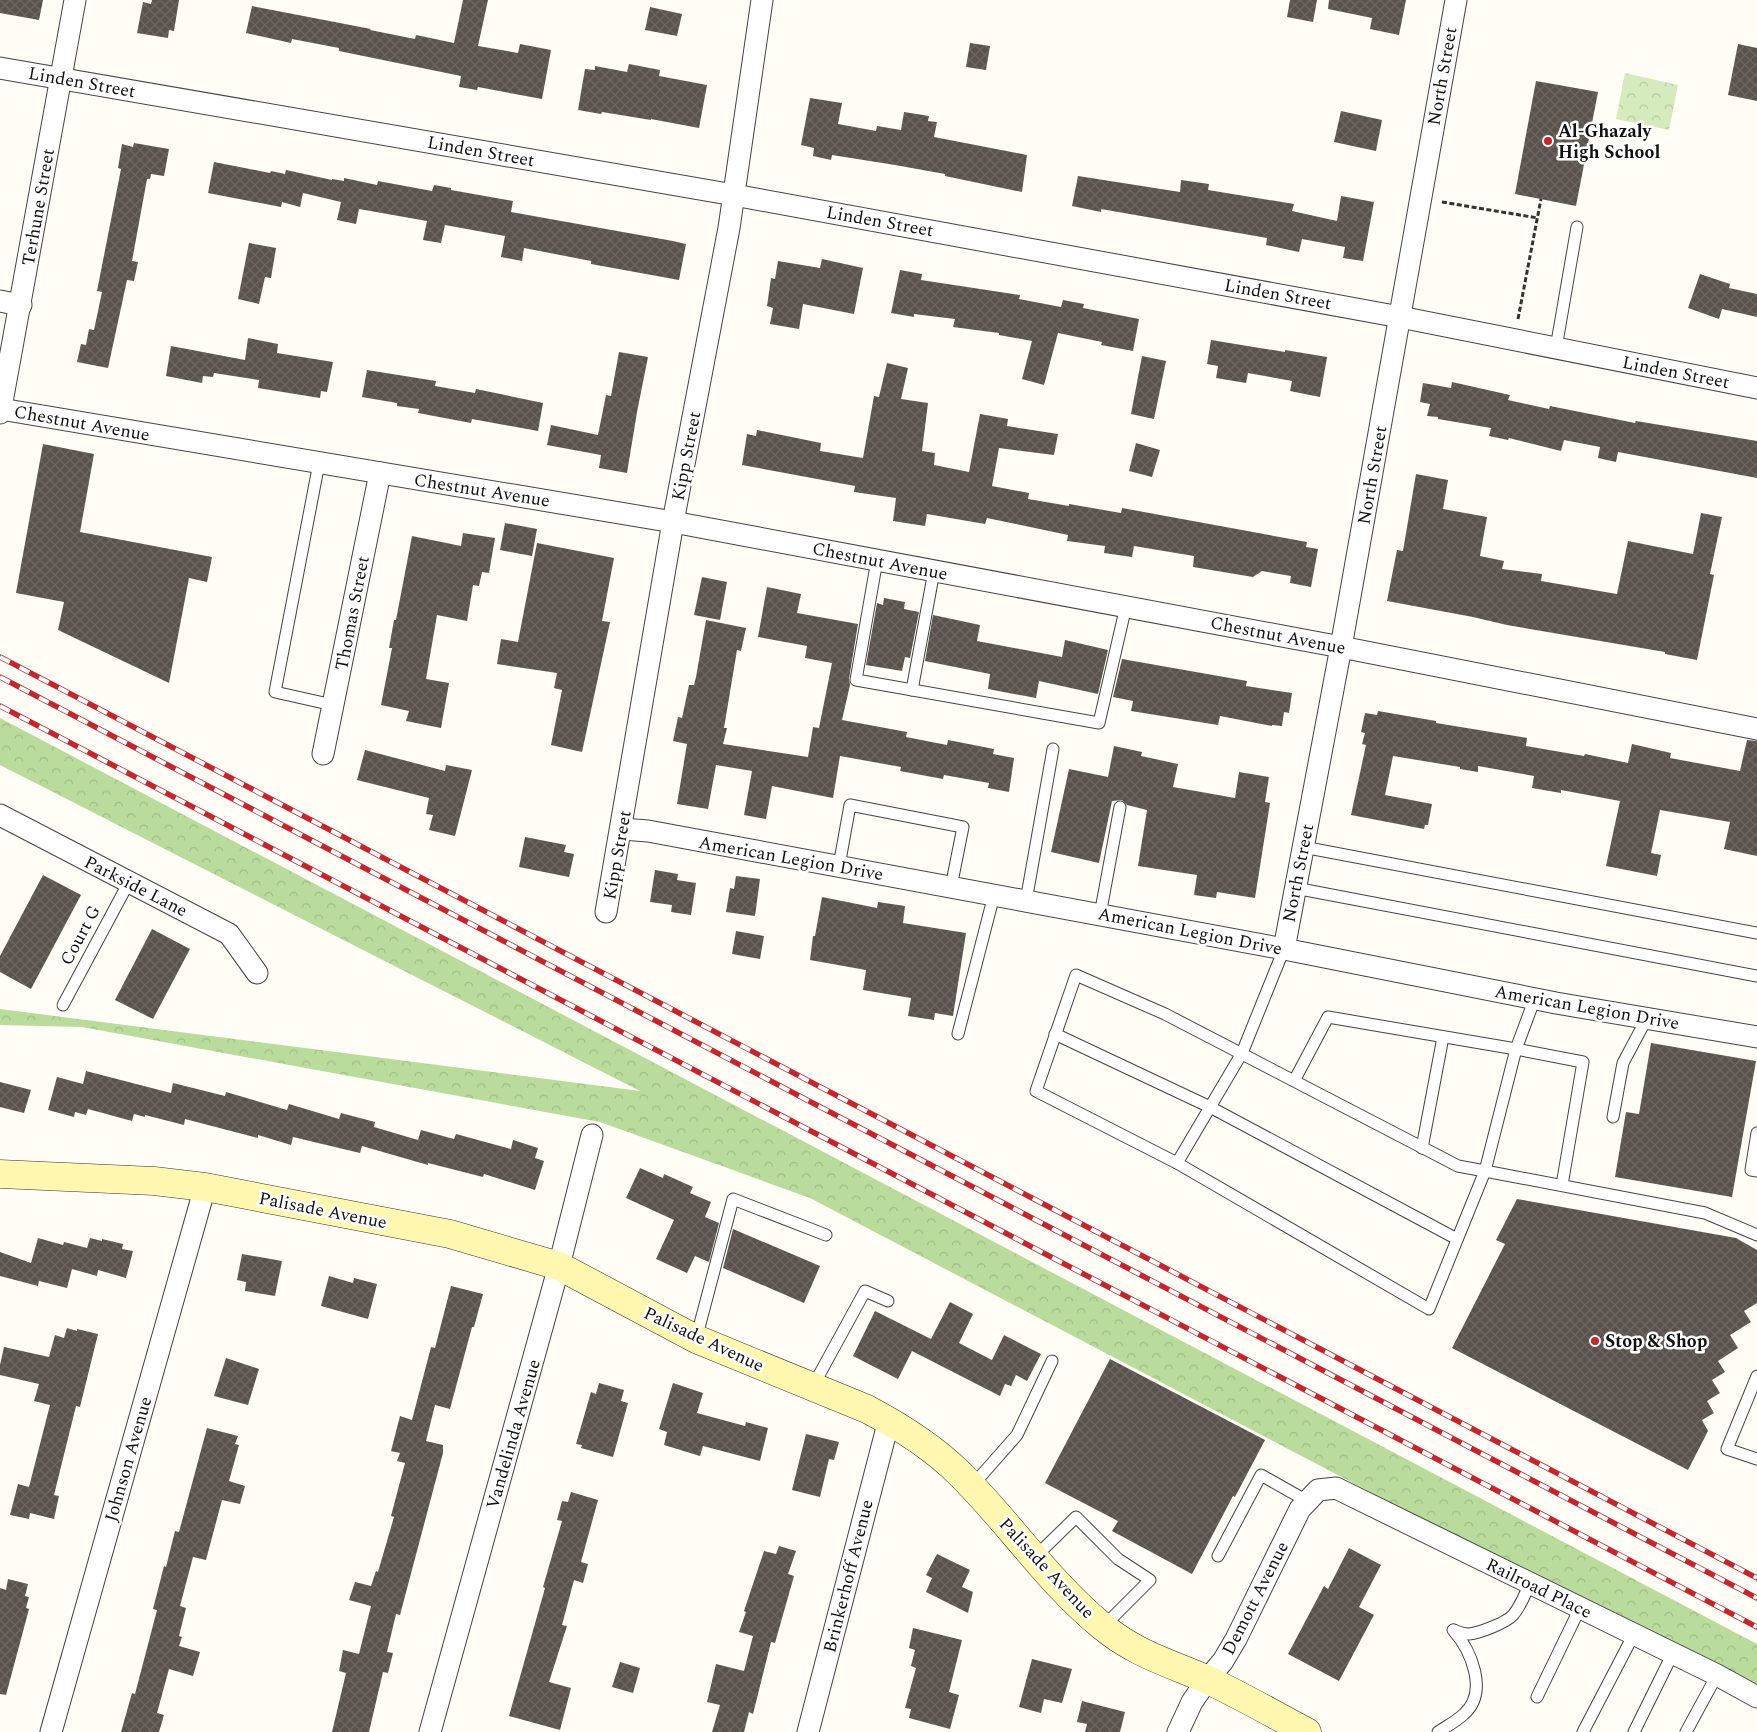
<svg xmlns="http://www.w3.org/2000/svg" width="1757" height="1732" font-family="Spectral,serif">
  <defs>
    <pattern id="forest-crowns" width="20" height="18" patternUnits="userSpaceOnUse" patternTransform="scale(1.25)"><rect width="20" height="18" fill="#b9dc9c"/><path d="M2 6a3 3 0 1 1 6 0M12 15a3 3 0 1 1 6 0" fill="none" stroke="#9ebc85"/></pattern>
    <pattern id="park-crowns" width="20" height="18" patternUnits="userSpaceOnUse" patternTransform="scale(1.25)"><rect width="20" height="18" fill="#d5ebbd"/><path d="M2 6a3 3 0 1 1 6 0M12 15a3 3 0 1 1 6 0" fill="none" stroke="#b6c8a1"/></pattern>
    <pattern id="building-cross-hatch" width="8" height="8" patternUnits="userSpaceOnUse" patternTransform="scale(1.25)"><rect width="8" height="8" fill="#5a524d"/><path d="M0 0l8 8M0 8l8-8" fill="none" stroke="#6d6662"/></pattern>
  </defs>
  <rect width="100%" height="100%" fill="#fffdf5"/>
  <!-- forest -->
  <polygon fill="url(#forest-crowns)" points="0,718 1757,1644 1757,1695 810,1198 600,1122 82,1027 0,1025 0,1009 640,1091 0,765"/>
  <!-- park -->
  <polygon fill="url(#park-crowns)" points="1625,73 1678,85 1669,130 1616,119"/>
  <!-- building -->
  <g fill="url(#building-cross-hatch)">
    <polygon points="0,0 43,0 39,20 0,13"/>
    <polygon points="152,0 179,0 174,31 169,30 168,38 137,33 143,2 151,4"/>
    <polygon points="463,0 488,0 478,46 518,53 520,44 551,50 542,99 478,87 477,90 459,87 461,76 339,51 339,48 292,39 291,43 246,33 252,6 371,29 370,30 415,39 416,35 454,43"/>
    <polygon points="1290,0 1317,0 1313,22 1287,17"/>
    <polygon points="1329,0 1406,0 1399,35 1370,29 1372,18 1328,9"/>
    <polygon points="650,7 682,14 677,36 645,30"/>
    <polygon points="970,43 990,46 986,70 966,67"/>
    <polygon points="1738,44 1757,48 1757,101 1728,95"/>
    <polygon points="629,64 660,70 659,76 707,85 699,128 651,119 651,120 602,112 601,114 578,110 585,69 595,70 595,66 627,72"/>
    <polygon points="1536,81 1598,92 1576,206 1515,194"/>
    <polygon points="810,98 842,103 838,124 876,131 877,126 901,130 904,112 929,116 928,121 937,122 934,137 1027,155 1022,192 945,176 945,174 895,165 832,155 831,160 813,156 814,148 801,145"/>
    <polygon points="1341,111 1382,120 1376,151 1334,142"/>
    <polygon points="134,143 169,149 164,176 151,174 150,179 147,179 132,261 138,262 134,281 127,280 108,368 77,362 81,344 86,345 89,329 94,330 102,292 97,291 121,169 118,168 122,144 133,147"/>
    <polygon points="214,162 270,173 271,171 285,174 286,170 332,180 332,179 344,181 344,178 377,185 378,181 432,191 434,185 451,188 451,190 513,201 511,212 673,241 686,244 679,280 591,264 591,261 524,248 522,261 501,257 505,236 445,225 441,243 423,240 427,221 359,209 356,224 337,220 341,202 303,193 300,207 282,202 281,207 208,193"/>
    <polygon points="1078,176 1180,192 1181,180 1209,184 1208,190 1294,204 1292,211 1337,221 1341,196 1374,202 1363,261 1343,258 1345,247 1302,239 1299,252 1266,245 1267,238 1101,209 1101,212 1072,206"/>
    <polygon points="249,243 276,248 271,278 265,277 259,304 238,299"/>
    <polygon points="822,259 863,268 854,314 803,304 799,329 770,324 773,308 767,306 771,278 775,279 778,261 820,268"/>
    <polygon points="900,270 922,274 921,280 1020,295 1019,299 1061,307 1063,300 1084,304 1083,308 1139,319 1133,351 1101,345 1102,342 1058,333 1044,385 1022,379 1032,341 999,335 999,333 953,327 955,319 914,314 914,317 891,313"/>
    <polygon points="1700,274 1730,284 1729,288 1757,294 1757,317 1722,309 1719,319 1688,308"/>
    <polygon points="248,338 278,344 277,353 333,362 327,392 321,391 320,398 258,388 259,380 214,373 213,377 203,376 202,383 166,376 171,346 245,360"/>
    <polygon points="1211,340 1285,352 1285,350 1327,357 1320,397 1290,391 1292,381 1248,373 1246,383 1216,378 1218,366 1207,364"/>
    <polygon points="619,352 648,357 637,412 627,473 599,468 601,455 547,445 551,425 598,435 606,395 611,396"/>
    <polygon points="1142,356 1166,361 1154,419 1131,414"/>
    <polygon points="887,363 908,368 901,399 928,403 922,451 935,453 934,465 969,472 980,414 1008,419 1007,426 1058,434 1054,455 999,448 992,486 1029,493 1028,499 1069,506 1069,504 1121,513 1122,508 1307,542 1306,547 1318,549 1311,587 1290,583 1291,576 1262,571 1253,577 1193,567 1194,556 1134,546 1132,557 1104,553 1105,546 1067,541 1068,535 987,518 985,524 927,514 925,526 893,521 896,498 854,492 855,486 742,465 747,434 756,436 757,430 821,443 820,451 863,458 874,396 879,397"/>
    <polygon points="367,370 436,381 435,386 475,393 476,389 543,403 538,431 472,419 471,423 418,413 419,409 397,406 397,403 362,397"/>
    <polygon points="1452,382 1510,395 1508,400 1549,409 1550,406 1635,423 1636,421 1757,441 1757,478 1618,452 1616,462 1598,458 1600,447 1564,440 1561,451 1509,438 1508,440 1489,436 1491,428 1438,419 1438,417 1427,416 1430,404 1420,402 1423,383 1451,388"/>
    <polygon points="1136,443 1160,450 1152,477 1129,471"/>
    <polygon points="43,444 94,454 80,532 212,557 207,582 189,578 169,683 58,630 64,602 16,593"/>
    <polygon points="1416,474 1448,480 1443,509 1487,517 1480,556 1504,561 1502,569 1542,574 1541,581 1617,594 1628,541 1693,554 1701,513 1722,517 1710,574 1714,575 1697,660 1665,654 1665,652 1507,625 1473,617 1387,601 1397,550 1403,551"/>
    <polygon points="505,523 537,529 532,556 500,550"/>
    <polygon points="463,533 495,538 489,573 482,572 479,586 473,585 467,621 437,615 426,679 449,683 441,728 406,721 409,711 381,705 392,648 389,648 394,620 396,620 412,536 461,546"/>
    <polygon points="537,543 614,558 602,621 610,622 582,752 551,745 562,690 554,688 557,673 497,664 501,639 518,642"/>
    <polygon points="702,577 727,582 720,620 694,615"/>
    <polygon points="767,587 801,594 797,613 858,624 849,679 850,685 842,720 907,732 906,737 947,745 948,740 994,749 993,754 1014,758 1009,792 988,788 989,783 944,775 943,779 900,771 901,767 840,756 833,798 772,786 766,819 744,815 752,771 716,765 708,809 677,804 687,744 673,741 678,717 682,718 689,685 694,685 696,677 706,620 746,628 741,651 737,650 724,728 727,728 723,744 808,757 813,727 819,728 832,663 805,658 807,646 758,637"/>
    <polygon points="884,598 905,602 904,609 919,612 910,658 905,657 902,671 866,665 877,603 883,605"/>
    <polygon points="933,615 980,625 977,641 1062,657 1065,640 1108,650 1098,694 1039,681 1036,698 988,689 990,674 925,661"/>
    <polygon points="1122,659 1247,681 1246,686 1292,693 1289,713 1284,712 1282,726 1272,725 1272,726 1220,716 1218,725 1131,711 1133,701 1113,697"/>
    <polygon points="1378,711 1436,721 1436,723 1527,738 1526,746 1584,756 1585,754 1628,763 1632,744 1671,753 1670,758 1740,771 1747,740 1757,741 1757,856 1724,849 1730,822 1660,810 1651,853 1661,855 1657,876 1606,866 1620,801 1561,790 1561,793 1532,788 1534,776 1478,766 1478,772 1460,769 1460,767 1393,756 1385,795 1432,804 1428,825 1425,825 1424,829 1351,815 1366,745 1362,744 1365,733 1361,732 1365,713 1377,715"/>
    <polygon points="1114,746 1142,752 1141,756 1178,764 1173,787 1235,798 1239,772 1269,777 1265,802 1270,803 1255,898 1217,892 1216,898 1194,895 1197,875 1138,866 1147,810 1127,805 1122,800 1112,801 1099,863 1051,852 1069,769 1108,777"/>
    <polygon points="365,750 445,771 446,765 472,770 455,836 429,830 433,815 426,814 429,798 357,780"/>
    <polygon points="525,837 566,845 564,852 574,854 569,877 519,867"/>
    <polygon points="655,870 678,874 677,880 696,883 691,915 671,912 672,905 650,902"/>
    <polygon points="43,875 81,895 31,989 0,972 0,956"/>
    <polygon points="736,876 760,879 755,916 726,912 730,888 734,889"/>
    <polygon points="822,897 877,908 878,902 905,906 903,923 966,933 953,1016 935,1013 934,1020 908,1016 911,998 863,990 866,970 810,960 813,936 815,936"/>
    <polygon points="152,929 190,949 153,1019 115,1000"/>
    <polygon points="736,931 764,936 760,959 732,954"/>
    <polygon points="1651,1043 1756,1061 1732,1197 1615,1177 1626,1112 1639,1114"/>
    <polygon points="86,1071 171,1093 173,1083 225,1096 226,1092 287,1110 289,1104 339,1119 341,1113 375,1122 374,1127 418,1140 421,1130 454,1139 456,1134 511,1149 513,1140 538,1148 535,1158 544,1161 535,1190 484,1174 483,1177 428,1163 428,1165 362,1146 360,1153 293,1137 291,1145 258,1135 258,1138 185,1119 184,1125 145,1115 145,1117 134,1114 132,1121 88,1109 86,1115 75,1112 74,1117 48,1110 57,1077 83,1084"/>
    <polygon points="0,1082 31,1090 24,1113 0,1107"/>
    <polygon points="640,1168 663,1178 664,1174 693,1187 690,1193 711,1202 705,1217 719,1223 709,1262 695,1256 687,1273 656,1259 674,1220 626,1198"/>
    <polygon points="1517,1199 1736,1238 1757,1250 1757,1303 1744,1311 1751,1322 1730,1335 1738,1348 1718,1361 1725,1372 1712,1380 1720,1393 1707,1401 1714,1413 1702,1420 1708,1431 1688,1470 1452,1348 1505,1244 1496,1240"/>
    <polygon points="733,1229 820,1266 804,1303 723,1268"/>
    <polygon points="38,1238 63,1245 64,1242 87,1248 90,1238 102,1241 102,1239 123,1244 122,1249 133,1251 126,1278 98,1270 97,1276 72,1269 67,1288 39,1281 38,1286 0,1276 0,1252 31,1263"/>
    <polygon points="242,1254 282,1261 275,1296 245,1291 246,1282 237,1280"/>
    <polygon points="329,1276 353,1283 354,1278 377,1284 368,1319 321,1306"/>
    <polygon points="451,1286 483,1294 474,1327 472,1327 450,1409 435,1405 426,1441 443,1445 443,1453 400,1615 396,1614 387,1652 393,1653 388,1673 383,1672 369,1732 332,1732 346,1673 339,1671 343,1650 359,1654 371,1606 349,1600 355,1582 371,1586 376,1571 378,1572 394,1517 391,1516 405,1463 397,1461 400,1453 391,1451 400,1416 412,1420 431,1347 435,1348"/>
    <polygon points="950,1302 973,1314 959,1343 992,1360 1004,1335 1041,1354 1027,1381 1016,1375 1011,1386 1005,1384 1000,1396 912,1351 898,1379 853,1356 875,1311 931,1339"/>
    <polygon points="67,1328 77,1331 77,1329 98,1334 80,1407 76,1406 54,1495 59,1496 54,1519 30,1513 29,1519 10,1515 18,1484 29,1487 50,1405 34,1401 39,1384 0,1375 0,1365 4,1347 49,1357 55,1335 64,1338"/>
    <polygon points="226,1358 259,1369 248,1405 214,1396"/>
    <polygon points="1110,1359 1265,1440 1235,1497 1233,1496 1192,1574 1112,1531 1118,1521 1045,1483"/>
    <polygon points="599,1383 624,1390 621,1401 628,1403 613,1457 581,1448 582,1445 576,1444 591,1392 596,1394"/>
    <polygon points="673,1383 703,1393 697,1413 745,1426 746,1422 768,1428 760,1461 703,1446 700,1456 664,1445 667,1432 659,1429"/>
    <polygon points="207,1428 238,1436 235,1444 239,1445 229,1481 245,1486 240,1504 222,1500 206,1560 193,1557 180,1606 186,1608 179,1636 182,1637 179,1646 200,1652 193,1676 169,1669 157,1713 164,1715 159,1732 121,1732 132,1693 135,1694 157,1610 153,1609 164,1566 166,1567 175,1531 179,1532"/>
    <polygon points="806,1434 839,1442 834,1460 829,1459 820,1497 792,1490"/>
    <polygon points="571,1492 598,1500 581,1562 588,1564 583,1583 574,1580 562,1625 567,1626 549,1682 571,1688 560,1730 509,1716 545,1588 543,1587 562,1521 557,1520 562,1501 568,1502"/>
    <polygon points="779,1546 796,1551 788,1574 794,1576 775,1643 771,1642 753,1714 749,1712 744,1732 712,1732 720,1705 707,1702 716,1664 744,1671 753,1636 739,1632 746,1612 744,1611 764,1551 776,1554"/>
    <polygon points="1349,1548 1381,1565 1359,1607 1374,1615 1339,1681 1288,1654 1324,1586 1328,1589"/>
    <polygon points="937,1554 970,1570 962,1587 973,1592 968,1613 926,1592 932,1578 926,1575"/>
    <polygon points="8,1579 28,1584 25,1596 29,1597 26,1608 29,1609 6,1695 0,1694 0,1588 6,1590"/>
    <polygon points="913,1628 962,1640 949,1692 959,1695 950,1729 909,1718 911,1709 905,1708 916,1668 911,1666 915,1650 909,1648"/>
    <polygon points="1032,1659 1072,1669 1062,1703 1044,1699 1041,1713 1019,1707"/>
    <polygon points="620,1662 640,1668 633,1693 612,1687"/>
    <polygon points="1082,1701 1125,1712 1120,1732 1085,1732 1087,1724 1077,1722"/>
  </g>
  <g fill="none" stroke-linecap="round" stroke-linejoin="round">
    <defs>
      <g id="lane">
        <polyline points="1556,348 1577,227"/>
        <polyline points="319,463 275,692 333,705"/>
        <polyline points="877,560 856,680 1099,723 1126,606"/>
        <polyline points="912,690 934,571"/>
        <polyline points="1303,847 1757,933"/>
        <polyline points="839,866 850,805 963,827 951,887"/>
        <polyline points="1295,888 1757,976"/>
        <polyline points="1026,901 1053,749"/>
        <polyline points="1100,915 1120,807"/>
        <polyline points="1535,998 1516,1049 1583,1062 1562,1185"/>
        <polyline points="63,1005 129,882"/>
        <polyline points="958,1034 994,895"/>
        <polyline points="1055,1034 1210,1107 1457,1239"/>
        <polyline points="1294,1081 1328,1017 1516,1049 1485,1171 1429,1309 1177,1163 1036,1091 1076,975 1165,1014 1458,1166 1485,1171 1705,1213 1757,1235"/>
        <polyline points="1613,1117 1623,1063 1647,1018"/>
        <polyline points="1757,1133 1751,1170 1757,1171"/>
        <polyline points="1422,1148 1443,1037"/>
        <polyline points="1177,1163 1242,1053 1284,949"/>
        <polyline points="696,1339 733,1199 826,1235"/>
        <polyline points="1757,1376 1727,1449 1757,1459"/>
        <polyline points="813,1386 865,1291 888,1301"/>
        <polyline points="972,1486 1017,1435 1052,1361"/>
        <polyline points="1218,1556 1261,1475 1307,1501"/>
        <polyline points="1035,1557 1076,1517 1118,1559 1150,1580 1103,1627"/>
        <path d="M1454,1630C1458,1632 1464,1634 1469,1634C1479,1633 1506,1623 1513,1615C1521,1606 1525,1594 1530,1583"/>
        <polyline points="1537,1697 1580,1608"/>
        <path d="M1438,1732C1447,1726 1457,1721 1464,1714C1489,1692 1471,1650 1453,1630"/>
        <polyline points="1583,1732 1634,1634"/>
        <polyline points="1634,1732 1673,1653"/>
        <polyline points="1686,1732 1717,1675"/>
      </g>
      <g id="street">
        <polyline points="0,68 734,195 1400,317 1757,388"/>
        <polyline points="0,301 21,305"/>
        <polyline points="1,409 673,522 1341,647 1757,729"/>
        <polyline points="0,413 75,0"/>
        <polyline points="323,754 380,473"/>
        <polyline points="0,815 229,934 257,973"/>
        <polyline points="622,829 648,831 1284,949 1556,1003 1757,1037"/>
        <polyline points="606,912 673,522 729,228 762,0"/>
        <polyline points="1284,949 1341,647 1456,0"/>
        <polyline points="51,1732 205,1187"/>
        <polyline points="430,1732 559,1266 592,1135"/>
        <polyline points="808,1732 889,1420"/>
        <polyline points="1178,1732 1192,1702 1207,1680 1223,1661 1236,1639 1300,1509 1318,1490 1336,1488 1717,1675 1757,1697"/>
      </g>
      <path id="secondary" d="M0,1174L154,1181L205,1187L450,1234L559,1266L696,1339L867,1409C901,1427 933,1447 960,1474C1009,1522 1048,1582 1102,1626C1134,1653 1169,1663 1206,1679C1240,1695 1273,1714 1307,1732"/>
    </defs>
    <!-- lane casing -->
    <use href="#lane" stroke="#444" stroke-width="13"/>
    <!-- street casing -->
    <use href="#street" stroke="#444" stroke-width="23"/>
    <!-- secondary casing -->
    <use href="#secondary" stroke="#333" stroke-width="29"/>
    <!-- path -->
    <g stroke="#333" stroke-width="3" stroke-dasharray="5 2.5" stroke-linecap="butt">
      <polyline points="1442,202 1538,218"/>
      <polyline points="1518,319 1541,199"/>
    </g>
    <!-- lane -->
    <use href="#lane" stroke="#fff" stroke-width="11"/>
    <!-- street -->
    <use href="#street" stroke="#fff" stroke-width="21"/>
    <!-- secondary -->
    <use href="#secondary" stroke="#fff6b0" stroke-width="28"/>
    <defs>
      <g id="rail">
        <polyline points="0,657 1757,1578"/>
        <polyline points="0,677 1757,1598"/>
        <polyline points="0,706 1757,1627"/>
      </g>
    </defs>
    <!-- rail casing -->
    <use href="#rail" stroke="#c4262e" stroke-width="5.5"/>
    <!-- rail -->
    <use href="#rail" stroke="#fff" stroke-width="4" stroke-dasharray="11" stroke-linecap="butt"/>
  </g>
  <!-- markers -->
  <g fill="#c4262e" stroke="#fff" stroke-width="2">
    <circle cx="1548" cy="141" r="5"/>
    <circle cx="1595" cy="1341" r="5"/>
  </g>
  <g text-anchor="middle" stroke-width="5" stroke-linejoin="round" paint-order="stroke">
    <!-- street labels -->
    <g font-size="18" fill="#111" stroke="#fff">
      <text transform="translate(1442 76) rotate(-80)" y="6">North Street</text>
      <text transform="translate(82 82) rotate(10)" y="6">Linden Street</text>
      <text transform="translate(481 151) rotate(10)" y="6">Linden Street</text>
      <text transform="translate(38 207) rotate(-80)" y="6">Terhune Street</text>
      <text transform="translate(880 221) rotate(10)" y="6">Linden Street</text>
      <text transform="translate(1278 294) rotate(10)" y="6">Linden Street</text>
      <text transform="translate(1676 372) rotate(11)" y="6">Linden Street</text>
      <text transform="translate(82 423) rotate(10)" y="6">Chestnut Avenue</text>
      <text transform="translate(686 456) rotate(-79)" y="6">Kipp Street</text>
      <text transform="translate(1372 475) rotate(-80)" y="6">North Street</text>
      <text transform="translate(482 490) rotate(9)" y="6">Chestnut Avenue</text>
      <text transform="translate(880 561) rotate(11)" y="6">Chestnut Avenue</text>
      <text transform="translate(352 613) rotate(-79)" y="6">Thomas Street</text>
      <text transform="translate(1278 635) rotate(11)" y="6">Chestnut Avenue</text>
      <text transform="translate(617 855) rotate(-80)" y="6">Kipp Street</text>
      <text transform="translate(791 858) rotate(10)" y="6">American Legion Drive</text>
      <text transform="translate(1298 873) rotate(-79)" y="6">North Street</text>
      <text transform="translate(136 886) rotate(27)" y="6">Parkside Lane</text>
      <text transform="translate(1190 931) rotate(11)" y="6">American Legion Drive</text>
      <text transform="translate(80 935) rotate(-62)" y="6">Court G</text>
      <text transform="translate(1587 1007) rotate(10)" y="6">American Legion Drive</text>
      <text transform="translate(323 1210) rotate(11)" y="6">Palisade Avenue</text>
      <text transform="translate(704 1339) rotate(25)" y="6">Palisade Avenue</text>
      <text transform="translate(513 1434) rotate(-74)" y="6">Vandelinda Avenue</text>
      <text transform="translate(128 1459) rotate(-74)" y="6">Johnson Avenue</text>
      <text transform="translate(1047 1568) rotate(47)" y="6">Palisade Avenue</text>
      <text transform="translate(848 1576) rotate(-76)" y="6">Brinkerhoff Avenue</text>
      <text transform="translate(1539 1588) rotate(26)" y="6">Railroad Place</text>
      <text transform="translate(1255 1598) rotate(-63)" y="6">Demott Avenue</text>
    </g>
    <!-- poi labels -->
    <g font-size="18" font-weight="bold" fill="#111" stroke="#fff" text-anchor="start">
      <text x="1558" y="137">Al-Ghazaly<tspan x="1558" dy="21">High School</tspan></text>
      <text x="1605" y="1347">Stop &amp; Shop</text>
    </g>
  </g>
</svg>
